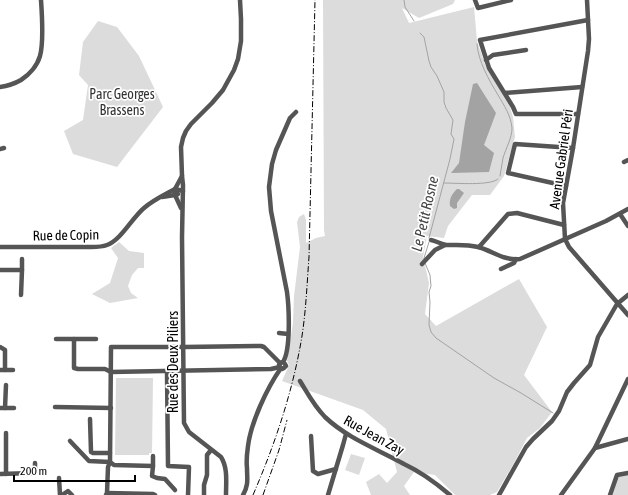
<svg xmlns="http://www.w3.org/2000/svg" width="628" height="495" font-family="'Asap Condensed',sans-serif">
  <rect width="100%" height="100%" fill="#fff"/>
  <!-- green -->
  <g fill="#dcdcdc">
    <polygon points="323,0 455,0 453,4 419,18 402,8 409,23 474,7 477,41 486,67 510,107 513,117 515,137 504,176 490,195 472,195 448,226 444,238 427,236 423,257 429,283 425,314 436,326 519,279 547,327 524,375 552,412 540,428 527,438 514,463 497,492 490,495 455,495 435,475 414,472 404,486 410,495 371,495 366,482 379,474 387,483 397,472 386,429 363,410 282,381 289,365 287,361 293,323 294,296 300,247 297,222 299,217 304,214 306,220 306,243 316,238 325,236 324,230"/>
    <polygon points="98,21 117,27 139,56 163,107 117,167 73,154 64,131 83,120 88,85 79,75 83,42"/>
    <polygon points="119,242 129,251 144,253 144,268 138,268 132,275 128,286 131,293 138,298 110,303 92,294 110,283 118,258 111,248"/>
    <polygon points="116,378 153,378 152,453 149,453 149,455 115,455"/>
    <polygon points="351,454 365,458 359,475 345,470"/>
    <polygon points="628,473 628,495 610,495 617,475"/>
  </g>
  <!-- water -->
  <g fill="#a3a3a3">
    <polygon points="477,83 496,113 484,145 494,153 489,172 451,173 459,163 465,122 473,84"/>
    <path d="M457,189H459L464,193L457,203V208L454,209L450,206C449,198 452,194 457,189Z"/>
  </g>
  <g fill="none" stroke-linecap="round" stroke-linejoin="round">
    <!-- stream -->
    <g stroke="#a3a3a3" stroke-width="1">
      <polyline points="404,0 405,7 414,21"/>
      <polyline points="420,33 424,37 429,61 431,67 437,76 444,92 444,102 446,108 453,120 451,134 454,139 450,159 429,238"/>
      <path d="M477,44C478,61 489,80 498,95C504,105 511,116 512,128C512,138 506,148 503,158C502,164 501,170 500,176"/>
      <path d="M444,183C456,183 490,186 498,179"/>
      <polyline points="424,259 424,258 429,242"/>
      <polyline points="425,263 430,275 431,286 429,292 430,302 429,325 431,332 436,338 494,378 521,393 553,413"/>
    </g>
    <!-- street-tunnel -->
    <polyline stroke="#d9d9d9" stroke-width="4.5" stroke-dasharray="4.5 2" stroke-linecap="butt" points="289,370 300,381"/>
    <!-- street -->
    <g stroke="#555" stroke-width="4.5">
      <polyline points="475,0 478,8 511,0"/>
      <polyline points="587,0 589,39 588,51 573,148 563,203 565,239 569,247 628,315"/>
      <polyline points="486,60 493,55 526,50"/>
      <path d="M0,87C8,86 14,84 21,80C29,75 37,66 40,56C44,42 42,15 41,0"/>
      <polyline points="505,93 582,87"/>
      <polyline points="578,114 516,114 513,107 489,68 480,40 588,20"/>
      <polyline points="0,149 4,148"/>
      <polyline points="624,162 628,160"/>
      <polyline points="566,186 508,173 515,144 573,148"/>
      <polyline points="162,197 175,195 178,194"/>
      <polyline points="181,208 175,195 175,189 182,176"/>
      <polyline points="620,214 628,226"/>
      <path d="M431,240C436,241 441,244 446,245C457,245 467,244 478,247C493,251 504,261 520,259L606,221L628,209"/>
      <path d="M0,247H91C97,247 102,247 107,245C121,240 132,218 144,208C153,200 164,195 175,189L183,191"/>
      <polyline points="479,247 508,214 517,213 564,225"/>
      <polyline points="422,264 435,250 445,245"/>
      <polyline points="501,269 514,263 516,259"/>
      <polyline points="0,270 22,270 22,259"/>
      <polyline points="21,295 22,270"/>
      <polyline points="279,333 288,334"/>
      <polyline points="56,339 96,339"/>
      <polyline points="74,339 74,368 78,369 105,369 111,372 271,369 280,367"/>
      <polyline points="0,347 5,350 5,370"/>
      <path d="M283,362L285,364L286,366L284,368L282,369L280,367L279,365L280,363L283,362C291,350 289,307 287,292L271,211L269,187L272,164L276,150L290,118L296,112"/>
      <polyline points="0,370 13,370"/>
      <polyline points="167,371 168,466 189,467 188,495"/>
      <path d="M300,381C308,394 314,406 325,417C347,438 377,449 404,464C421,472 436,483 450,495"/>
      <polyline points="55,407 111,408"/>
      <polyline points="0,408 14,408"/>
      <polyline points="5,408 6,385"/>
      <polyline points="90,419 91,452 93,453 110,453"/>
      <polyline points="311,436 313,471 318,474 336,469"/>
      <polyline points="70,441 89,461 110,462"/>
      <polyline points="595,448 628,439"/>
      <polyline points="110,462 114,465 153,466 153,456"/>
      <polyline points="153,466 152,476 157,478 165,479 175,490"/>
      <polyline points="0,474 33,473 35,470 35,463"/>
      <polyline points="6,474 6,433"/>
      <polyline points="59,478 60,495"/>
      <polyline points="107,493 153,494 155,495"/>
      <polyline points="62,495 68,491 72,495"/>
      <polyline points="106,495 107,493 108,467 110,462 111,347 184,347 261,346 264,347 280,363"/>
      <polyline points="204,495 204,485 207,475 207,455 211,450"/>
      <path d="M226,495C226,482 228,468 221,457L189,432L184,423L182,237L183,185L182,176L181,147L183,138L186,131L191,124L212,103L223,90L234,70L238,59L241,41V19L240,0"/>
      <path d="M243,495C249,484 247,479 247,468C246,460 247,453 248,446C251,422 267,388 281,368"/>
      <polyline points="328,495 343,445 346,434"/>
      <polyline points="499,495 526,447 533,439 552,421 559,411 567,392 574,383 590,365 598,337 617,304 628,295"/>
      <polyline points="561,495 595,448 628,379"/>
      <polyline points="610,495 617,475 628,473"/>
    </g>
    <!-- rail -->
    <g stroke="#000" stroke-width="1" stroke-dasharray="6 2 1 2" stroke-linecap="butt">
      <path d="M253,495C275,444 293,391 302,336C306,310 307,284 309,257L315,0"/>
      <polyline points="263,495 279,450 287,420"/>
    </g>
  </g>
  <g text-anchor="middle" stroke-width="3.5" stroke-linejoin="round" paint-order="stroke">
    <!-- park labels -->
    <g font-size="14" fill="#333" stroke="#fff">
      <text x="122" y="99">Parc Georges<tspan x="122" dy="16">Brassens</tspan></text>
    </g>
    <!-- street labels -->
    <g font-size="14" fill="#000" stroke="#fff">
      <text transform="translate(561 159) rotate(-82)" y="5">Avenue Gabriel Péri</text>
      <text transform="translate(66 235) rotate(-1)" y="5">Rue de Copin</text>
      <text transform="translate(173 362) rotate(-90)" y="5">Rue des Deux Piliers</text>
      <text transform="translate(374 435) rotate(29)" y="5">Rue Jean Zay</text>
    </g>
    <!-- water labels -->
    <g font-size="15" font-style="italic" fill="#444" stroke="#fff">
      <text transform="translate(425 214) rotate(-77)" y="5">Le Petit Rosne</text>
    </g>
  </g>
  <!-- scale -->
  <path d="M14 475v6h121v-6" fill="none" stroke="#000000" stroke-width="2"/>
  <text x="20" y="475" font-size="12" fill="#000000" stroke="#ffffff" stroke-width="3" paint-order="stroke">200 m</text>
</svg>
